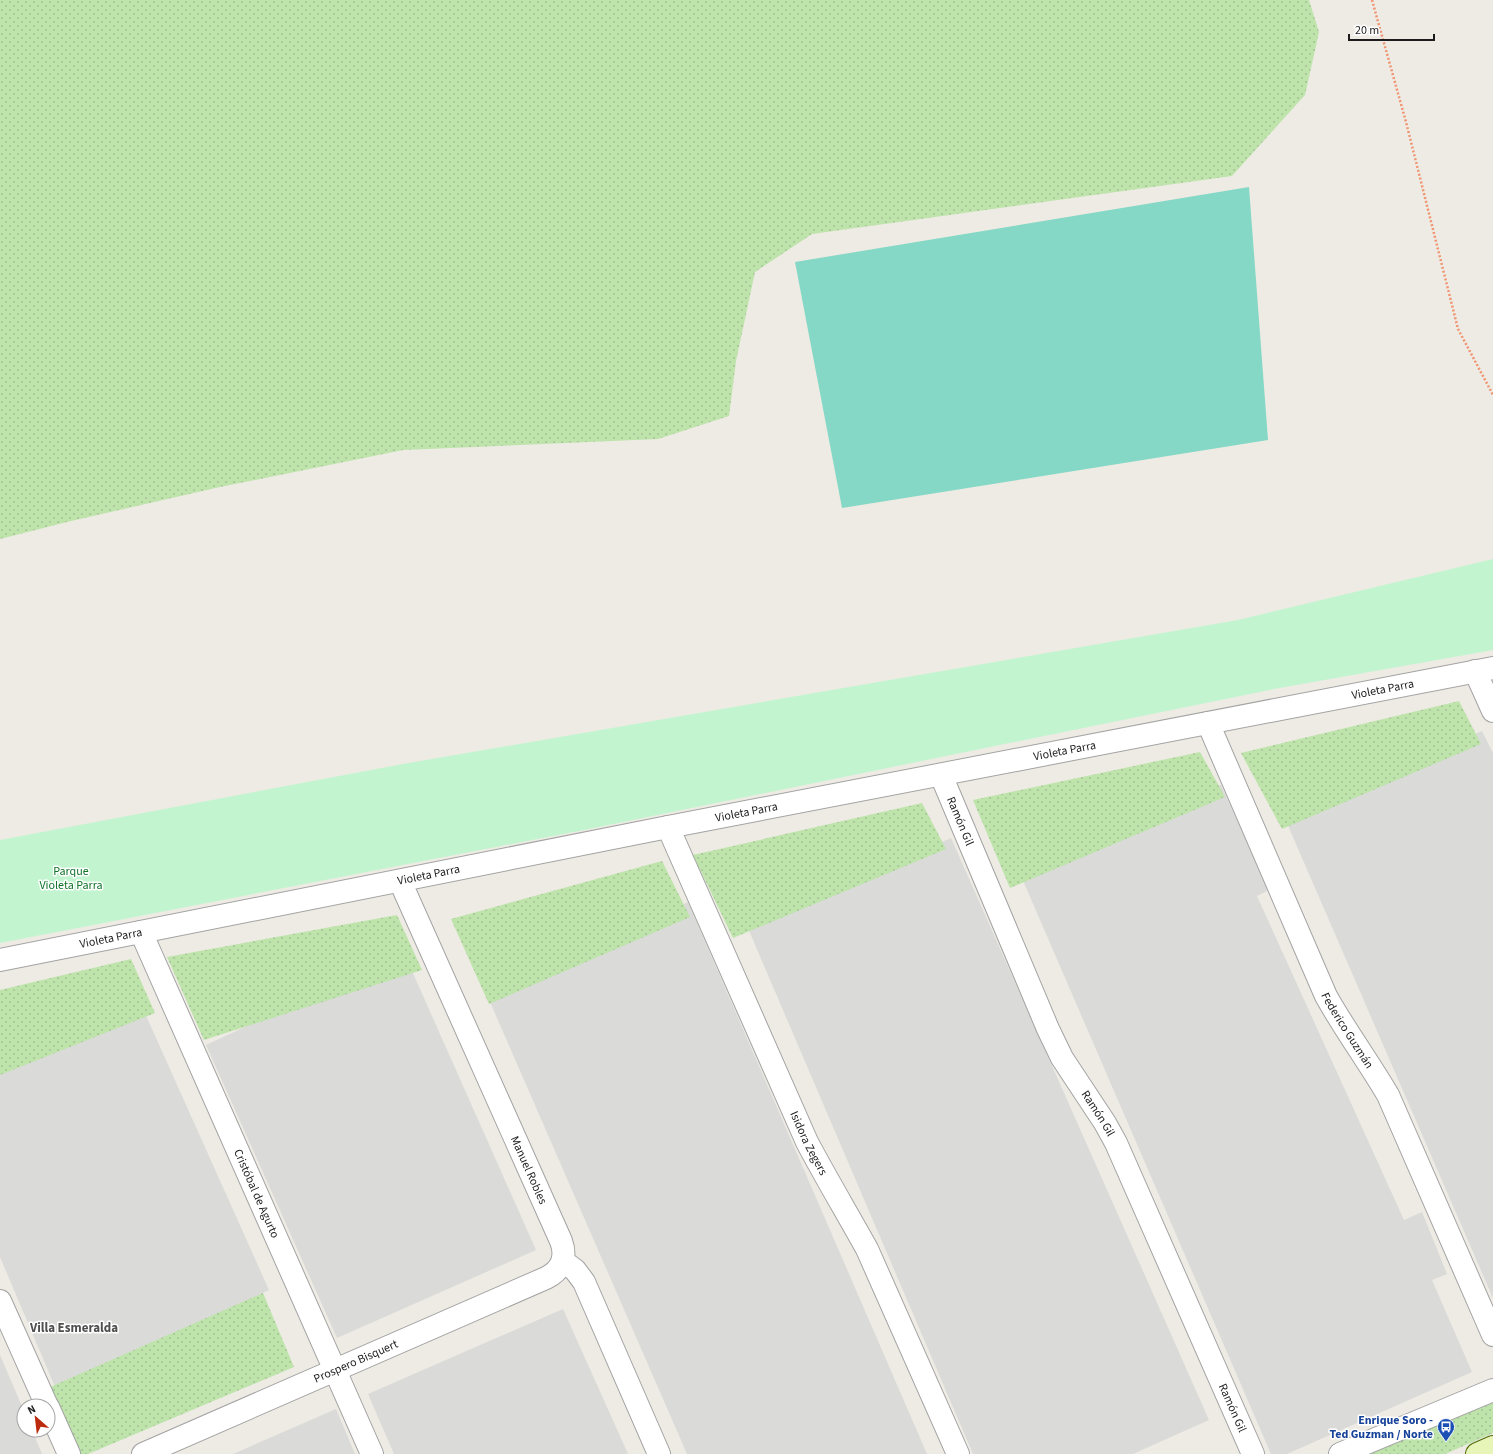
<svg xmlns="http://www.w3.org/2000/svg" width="1493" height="1454" font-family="'Source Sans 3',sans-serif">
  <defs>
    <pattern id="grass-dots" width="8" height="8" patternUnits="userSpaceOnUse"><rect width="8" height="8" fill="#bee4ab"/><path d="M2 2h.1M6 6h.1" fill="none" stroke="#a3c393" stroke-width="1.8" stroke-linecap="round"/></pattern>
  </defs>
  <rect width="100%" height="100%" fill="#edebe3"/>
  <!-- residential -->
  <g fill="#dadad9">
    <polygon points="1482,731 1493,753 1493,1298 1286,821"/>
    <polygon points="1221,785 1269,890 1257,896 1404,1220 1422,1212 1447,1274 1432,1280 1472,1372 1287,1454 1271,1454 1021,876"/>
    <polygon points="951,838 1209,1420 1133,1454 973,1454 747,926"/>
    <polygon points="688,902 927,1454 687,1454 487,995"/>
    <polygon points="404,953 536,1250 337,1338 206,1045"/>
    <polygon points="135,991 269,1290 58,1394 0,1257 0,1054"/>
    <polygon points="563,1309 628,1454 394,1454 368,1394"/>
    <polygon points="0,1355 24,1411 24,1430 32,1430 42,1454 0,1454"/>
    <polygon points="336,1409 355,1454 233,1454"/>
  </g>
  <!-- grass -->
  <g fill="url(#grass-dots)">
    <polygon points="0,0 1309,0 1319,32 1305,95 1232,176 812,234 755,272 736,361 729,416 658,439 403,450 220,487 71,521 0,539"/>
    <polygon points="1459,701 1481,744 1282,829 1241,753"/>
    <polygon points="1200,752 1225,797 1010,888 973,800"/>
    <polygon points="922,803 946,849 733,938 693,855"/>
    <polygon points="662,861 690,917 489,1004 451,919"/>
    <polygon points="397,915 422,970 204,1040 167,957"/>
    <polygon points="131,959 155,1013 0,1075 0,990"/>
    <polygon points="263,1293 294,1367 88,1454 75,1454 48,1388"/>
    <polygon points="1493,1399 1493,1433 1445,1454 1363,1454"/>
  </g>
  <!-- park -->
  <polygon fill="#c2f5cf" points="1493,559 1493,650 1274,689 584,830 0,943 0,840 403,764 1238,620"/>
  <!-- pitch -->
  <polygon fill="#85d8c6" points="1249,187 1268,440 842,508 795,262"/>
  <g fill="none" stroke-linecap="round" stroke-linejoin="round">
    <defs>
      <g id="street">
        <polyline points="1475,671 1493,711"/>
        <path id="s1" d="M1208,723L1326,996C1345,1030 1368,1061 1388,1095L1493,1335"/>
        <path id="s2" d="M941,775L1048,1029L1062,1058L1105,1123L1116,1143L1253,1454"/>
        <path id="s3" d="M668,827L807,1142C826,1178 847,1213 867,1249L958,1454"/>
        <path id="s4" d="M141,932L372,1454"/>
        <path id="s5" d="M0,960L668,827L1493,668"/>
        <polyline points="563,1261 575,1270 584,1282 659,1454"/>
        <polyline points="0,1301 47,1406"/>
        <polyline points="48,1407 69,1454"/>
        <path id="s6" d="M143,1454L546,1278C562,1270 567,1257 561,1241L400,881"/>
        <polyline points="1340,1454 1493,1390"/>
      </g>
      <polyline id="secondary" points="1477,1454 1493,1447"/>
    </defs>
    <!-- street casing -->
    <use href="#street" stroke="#a3a3a3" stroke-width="24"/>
    <!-- secondary casing -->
    <use href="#secondary" stroke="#506b0c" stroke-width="24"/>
    <!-- path -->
    <polyline stroke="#f09471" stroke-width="2.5" stroke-dasharray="2 2" stroke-linecap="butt" points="1372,0 1406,122 1458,329 1493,395"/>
    <!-- street -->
    <use href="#street" stroke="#fff" stroke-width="22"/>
    <!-- secondary -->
    <use href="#secondary" stroke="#e7f5b9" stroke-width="22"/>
  </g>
  <!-- icons -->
  <defs>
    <symbol id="bus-pin" viewBox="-11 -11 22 30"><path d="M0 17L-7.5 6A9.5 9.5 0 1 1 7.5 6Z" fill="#1a4fb4" stroke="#fff"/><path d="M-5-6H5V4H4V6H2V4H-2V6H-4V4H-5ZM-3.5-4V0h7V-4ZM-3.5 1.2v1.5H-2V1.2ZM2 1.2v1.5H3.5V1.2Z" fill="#fff"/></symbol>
  </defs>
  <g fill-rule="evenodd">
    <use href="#bus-pin" x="1436" y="1417" width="20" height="27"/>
  </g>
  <g text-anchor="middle" stroke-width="3" stroke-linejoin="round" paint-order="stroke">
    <!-- street labels -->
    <g font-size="12" fill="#1c1c1c" stroke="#fff">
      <text dy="4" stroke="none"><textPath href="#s5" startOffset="1409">Violeta Parra</textPath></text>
      <text dy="4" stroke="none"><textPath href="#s5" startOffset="1085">Violeta Parra</textPath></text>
      <text dy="4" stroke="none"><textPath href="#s5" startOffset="761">Violeta Parra</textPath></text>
      <text dy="4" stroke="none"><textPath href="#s2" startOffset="50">Ramón Gil</textPath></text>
      <text dy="4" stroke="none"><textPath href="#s5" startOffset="437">Violeta Parra</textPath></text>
      <text dy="4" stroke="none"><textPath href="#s5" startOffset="113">Violeta Parra</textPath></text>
      <text dy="4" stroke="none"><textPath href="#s1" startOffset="338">Federico Guzmán</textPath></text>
      <text dy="4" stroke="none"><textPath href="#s2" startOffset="374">Ramón Gil</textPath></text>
      <text dy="4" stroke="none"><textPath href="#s3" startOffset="346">Isidora Zegers</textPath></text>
      <text transform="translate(529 1170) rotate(66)" y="4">Manuel Robles</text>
      <text dy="4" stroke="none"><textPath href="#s4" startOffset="286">Cristóbal de Agurto</textPath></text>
      <text dy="4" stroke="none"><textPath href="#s6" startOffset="232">Prospero Bisquert</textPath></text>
      <text dy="4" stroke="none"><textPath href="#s2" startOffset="698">Ramón Gil</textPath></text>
    </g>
    <!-- park labels -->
    <g font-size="12" fill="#12732b" stroke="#fff">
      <text x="71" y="875">Parque<tspan x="71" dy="14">Violeta Parra</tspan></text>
    </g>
    <!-- transit labels -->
    <g font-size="12" font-weight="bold" fill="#164399" stroke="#fff" text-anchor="end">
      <text x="1433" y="1424">Enrique Soro -<tspan x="1433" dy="14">Ted Guzman / Norte</tspan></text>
    </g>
    <!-- neighbourhood labels -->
    <g font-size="13" font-weight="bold" fill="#4f4f4f" stroke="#fff">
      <text x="74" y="1332">Villa Esmeralda</text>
    </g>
  </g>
  <!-- north arrow -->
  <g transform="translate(36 1418) rotate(332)"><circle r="19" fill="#ffffff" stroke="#a4a4a4"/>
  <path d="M0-3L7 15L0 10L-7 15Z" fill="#bc2b0d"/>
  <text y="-6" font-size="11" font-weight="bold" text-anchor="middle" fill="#1c1c1c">N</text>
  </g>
  <!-- scale -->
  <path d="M1349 34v6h85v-6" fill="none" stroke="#1c1c1c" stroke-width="2"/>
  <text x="1355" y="34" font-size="12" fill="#1c1c1c" stroke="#ffffff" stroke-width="3" paint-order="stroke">20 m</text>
</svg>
